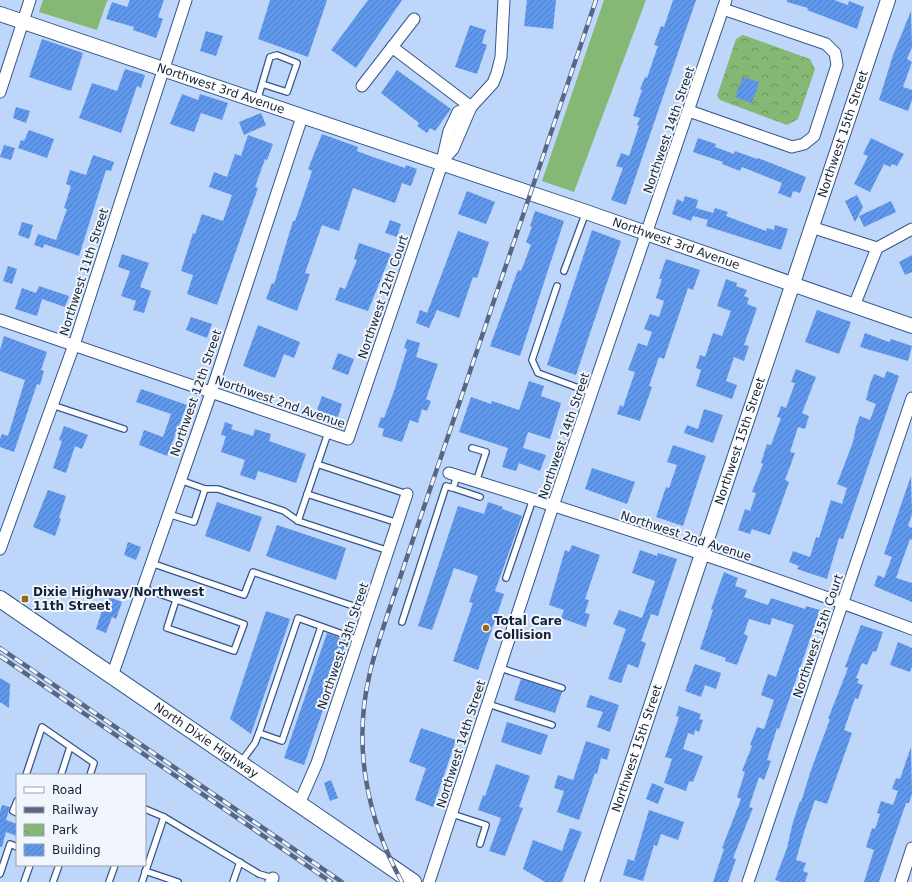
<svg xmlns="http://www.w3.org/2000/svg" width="912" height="882" font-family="'DejaVu Sans',sans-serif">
  <defs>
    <pattern id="park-crowns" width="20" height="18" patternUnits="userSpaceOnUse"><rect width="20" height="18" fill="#84b874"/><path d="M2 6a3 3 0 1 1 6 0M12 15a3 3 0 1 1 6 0" fill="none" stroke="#6b9560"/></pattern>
    <pattern id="building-hatch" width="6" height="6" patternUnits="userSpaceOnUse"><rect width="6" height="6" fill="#6098ed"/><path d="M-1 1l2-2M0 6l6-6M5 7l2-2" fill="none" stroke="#4e7cc1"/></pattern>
  </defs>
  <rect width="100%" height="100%" fill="#bed6fa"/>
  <!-- green -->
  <g fill="#84b874">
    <polygon points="43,0 109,0 107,1 97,30 39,12"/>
    <polygon points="604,0 646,0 574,192 542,181"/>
  </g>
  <!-- park -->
  <polygon fill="url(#park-crowns)" points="743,35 810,59 815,69 798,119 787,125 720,100 717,96 736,39"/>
  <!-- building -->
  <g fill="url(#building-hatch)">
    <polygon points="130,0 164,0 158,17 163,19 156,38 133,30 134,27 106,19 112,2 127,7"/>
    <polygon points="270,0 327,0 308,57 258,39"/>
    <polygon points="368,0 402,0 356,68 331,50"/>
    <polygon points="527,0 556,0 553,29 524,26"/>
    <polygon points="673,0 696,0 626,205 611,200 623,168 616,166 621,153 629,156 639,126 637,125 640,118 633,116 642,90 640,89 645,77 647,78 658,46 654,45 661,26 664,27"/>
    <polygon points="787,0 834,0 848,5 849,1 864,7 857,29 807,10 808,8 787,2"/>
    <polygon points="911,11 912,47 907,59 912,62 903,87 912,90 912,100 908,111 879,100 893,55"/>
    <polygon points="470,25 486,30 482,43 487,45 477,74 455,67"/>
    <polygon points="206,31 223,36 216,56 200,51"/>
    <polygon points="42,39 83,53 71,91 29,77"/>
    <polygon points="125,69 145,75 141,88 137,86 121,133 79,118 92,83 117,91"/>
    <polygon points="397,70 451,109 435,131 430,128 427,133 417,126 419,123 381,93"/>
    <polygon points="743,77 759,82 752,103 735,97"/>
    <polygon points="182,94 198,100 200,94 228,103 222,120 201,113 194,132 170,124"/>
    <polygon points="16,107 30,111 26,123 13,118"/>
    <polygon points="261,113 266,125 244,135 239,122"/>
    <polygon points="29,130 54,139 47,158 18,148 21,140 24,141"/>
    <polygon points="322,134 358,147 357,151 373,157 405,168 406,165 417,169 411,186 402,183 395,203 353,188 339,231 322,225 305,273 310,274 297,311 266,299 272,283 274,284 293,221 295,221 304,195 312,171 308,169"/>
    <polygon points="248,135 273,144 267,160 265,159 255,187 258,188 217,305 187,294 193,275 181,271 193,233 195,234 202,214 223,221 232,195 209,187 214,172 227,177 235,154 241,156"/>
    <polygon points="698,138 716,144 715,147 734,154 735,151 757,159 758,158 806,177 800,193 793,191 791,198 778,193 782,183 742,167 740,171 722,164 723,162 693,152"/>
    <polygon points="871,138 904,154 897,166 892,164 890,167 884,164 870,192 854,184 868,156 863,154"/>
    <polygon points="4,145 15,148 11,160 0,157"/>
    <polygon points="93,155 114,162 111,171 106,170 79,256 44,244 43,248 34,245 38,234 56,240 67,209 64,208 71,186 66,184 70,170 86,175"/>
    <polygon points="467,191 495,202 486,224 458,214"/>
    <polygon points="857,195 863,207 855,222 845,201"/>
    <polygon points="685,196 698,200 696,208 713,213 715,208 728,212 726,216 766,231 767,228 774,230 775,225 788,229 781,250 706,226 708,220 693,216 691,221 672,214 677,199 683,202"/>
    <polygon points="891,201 896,212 864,227 859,216"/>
    <polygon points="535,211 564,221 520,356 490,346 518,270 521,271 531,245 526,242 532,227 530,226"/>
    <polygon points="390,220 401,224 397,237 385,233"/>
    <polygon points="22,222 33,225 29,239 18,235"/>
    <polygon points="592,230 621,241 576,375 547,365"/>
    <polygon points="458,231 489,242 477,278 473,277 459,318 437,310 429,328 416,323 420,310 427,313"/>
    <polygon points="359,243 391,254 368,311 335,300 340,287 345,289 357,260 354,259"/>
    <polygon points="122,254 149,263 140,287 151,291 144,313 133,310 136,301 121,296 130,271 118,267"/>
    <polygon points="912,255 912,272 905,275 899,262"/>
    <polygon points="666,259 700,270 693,290 688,288 664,359 659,357 649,386 652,387 640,421 617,414 620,405 623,407 635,372 628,370 638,343 647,346 652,332 644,329 650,314 659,317 664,301 656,298 662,279 659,279"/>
    <polygon points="8,266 17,269 12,284 3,281"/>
    <polygon points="726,279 737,283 736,286 747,290 744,296 749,298 747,304 757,308 744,345 749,346 744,361 734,357 726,381 737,385 732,399 696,386 701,370 696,368 700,355 705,357 713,333 722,336 731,311 717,306"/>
    <polygon points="39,286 69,296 65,307 42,299 37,316 15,309 22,288 36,293"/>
    <polygon points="817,310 851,322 839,354 805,342"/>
    <polygon points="191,317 212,324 207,338 186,330"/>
    <polygon points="258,325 300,342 294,358 284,354 275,378 243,366"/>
    <polygon points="865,333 889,342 891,339 912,346 908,361 860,347"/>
    <polygon points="4,336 47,352 41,370 44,371 40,385 37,384 14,452 0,447 0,439 2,434 8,436 25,380 0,371 0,350"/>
    <polygon points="407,339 420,343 416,357 438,364 426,399 431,401 427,411 422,409 418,423 410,420 402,442 382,436 384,429 378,427 381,417 384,418 394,391 407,349 404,348"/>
    <polygon points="338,353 354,359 348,375 332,369"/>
    <polygon points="796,369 816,377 802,413 809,416 805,429 798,427 790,452 795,453 785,480 789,482 770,535 752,529 750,534 738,530 745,509 750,511 756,493 752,492 763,464 761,463 767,444 771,445 781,418 777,417 781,406 786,408 795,383 791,382"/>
    <polygon points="887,371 899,376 843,539 839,538 827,579 797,569 799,566 789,562 793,551 810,557 816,537 819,538 831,500 842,504 847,488 837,484 853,442 856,427 860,416 870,420 876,404 866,400 870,384 874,374 884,378"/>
    <polygon points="529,381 544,386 541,396 561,403 550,439 528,432 523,448 546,455 540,471 519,463 516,471 502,467 508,448 459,432 471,397 491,404 492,401 519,410"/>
    <polygon points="141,389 187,405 167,456 139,445 144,430 163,437 171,414 136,402"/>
    <polygon points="322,396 342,404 337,420 316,413"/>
    <polygon points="704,409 723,415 713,443 684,433 687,425 698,429"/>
    <polygon points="225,422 233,425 231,429 253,436 255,429 271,434 269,441 306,454 296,483 258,471 255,480 240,475 245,460 221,452 226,436 221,435"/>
    <polygon points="64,426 88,435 82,449 75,446 66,473 53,468 62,441 59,440"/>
    <polygon points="673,445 706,456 683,526 656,517 666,487 669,488 677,465 667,462"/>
    <polygon points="592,468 635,482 627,504 585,489"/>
    <polygon points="911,476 912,514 908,526 912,528 912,540 910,539 896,578 912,583 912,602 874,586 878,575 884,578 892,557 884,554"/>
    <polygon points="48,490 66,496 59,518 61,519 55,536 33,527"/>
    <polygon points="217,502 262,517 250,552 205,536"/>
    <polygon points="488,502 503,507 502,509 522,516 495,591 504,594 478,670 453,661 473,603 469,602 478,576 454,568 432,630 418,626 458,506 484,514"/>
    <polygon points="277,525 346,548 336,580 266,556"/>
    <polygon points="128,542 141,547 136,560 124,555"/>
    <polygon points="572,545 600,555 585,599 589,600 585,613 590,614 586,627 561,618 564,610 549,605 565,550 569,552"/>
    <polygon points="640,550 657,556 658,553 677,559 658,616 651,614 641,641 646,643 638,668 628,664 621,683 608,679 626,629 613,624 619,610 642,618 655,581 632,573"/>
    <polygon points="724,572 738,578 735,586 747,590 744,597 768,605 771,598 805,609 806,606 820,610 779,729 777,728 767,760 771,761 764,780 759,777 749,807 753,808 733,858 736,859 728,882 713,882 724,849 722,848 741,799 737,797 745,772 742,771 752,746 750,745 757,727 764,729 774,700 761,695 768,674 776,677 794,625 772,618 770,625 749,619 744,634 748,636 737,665 725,661 726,658 700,649 713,610 711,609"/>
    <polygon points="109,597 122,602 116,619 112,617 106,633 96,629 103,607 105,608"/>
    <polygon points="266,611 290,619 251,734 230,719"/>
    <polygon points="861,625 883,632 876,652 873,651 867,665 862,663 856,678 859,679 857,683 863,685 858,699 855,698 844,730 852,733 827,804 815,800 804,832 796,860 806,863 803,871 808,873 805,882 781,882 775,880 787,848 793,822 800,801 801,802 811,770 830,719 828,719 848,668 845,667"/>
    <polygon points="327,633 347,640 304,765 284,758"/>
    <polygon points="898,642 912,648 912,666 910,672 890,665"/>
    <polygon points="695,664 721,673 716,689 705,685 701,697 685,691"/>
    <polygon points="0,678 10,684 9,708 0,702"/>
    <polygon points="521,679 562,692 555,713 514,700"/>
    <polygon points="590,695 619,705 610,732 597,727 603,712 586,707"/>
    <polygon points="679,706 701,714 699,719 703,720 699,732 695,730 694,735 688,733 683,749 703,756 693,782 689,781 686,791 664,783 672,759 665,757 679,717 676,716"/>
    <polygon points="507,722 548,735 541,755 501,742"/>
    <polygon points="421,728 456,740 433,807 415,800 426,768 409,762"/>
    <polygon points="586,741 610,749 607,760 601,758 597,774 595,773 579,820 557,812 564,791 554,788 558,775 573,780"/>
    <polygon points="911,747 912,794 909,803 906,803 879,882 864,882 874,850 866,847 872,828 875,829 880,814 877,813 881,801 893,805 898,791 892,789 896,778 900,779"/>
    <polygon points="496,764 530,776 519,807 523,808 505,856 489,851 501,818 478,810 483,795 485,796"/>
    <polygon points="331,780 338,798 330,801 324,783"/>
    <polygon points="652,783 664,788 658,804 646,799"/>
    <polygon points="2,805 10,807 6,820 17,824 17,836 6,832 2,847 0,847 0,812"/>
    <polygon points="649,810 684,822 678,840 661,834 657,846 654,845 643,881 623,875 628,859 634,861"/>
    <polygon points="570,828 582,832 562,882 545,882 523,869 533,840 562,851"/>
  </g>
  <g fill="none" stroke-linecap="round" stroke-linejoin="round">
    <defs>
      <g id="service">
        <polyline points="257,101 270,57 277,55 297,63 287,92 262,84"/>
        <polyline points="564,271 586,212"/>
        <polyline points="557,286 532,360 538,373 592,393"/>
        <polyline points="52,405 124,429"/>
        <polyline points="328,433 298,521 389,551"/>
        <polyline points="472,448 486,452 476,482"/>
        <polyline points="317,464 407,494"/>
        <polyline points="457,476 453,488 480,497"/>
        <polyline points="180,480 205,489 218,489 284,511 298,521"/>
        <polyline points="307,494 398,523"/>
        <polyline points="168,514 194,522 205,489"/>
        <polyline points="151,563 244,595 253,572 368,611"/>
        <polyline points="506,578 533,499"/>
        <polyline points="143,588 244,624 234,651 167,628 176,600"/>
        <polyline points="402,622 446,486 453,488"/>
        <polyline points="500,668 562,688"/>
        <polyline points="488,704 552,725"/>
        <polyline points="259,733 282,741 321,627"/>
        <polyline points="241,762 255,743 260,730 298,618 359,640"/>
        <polyline points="26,775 42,727 94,763 90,775"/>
        <polyline points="61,775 70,747"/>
        <polyline points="17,801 13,811 17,813"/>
        <polyline points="145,809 164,817"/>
        <polyline points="452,814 486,825 480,844"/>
        <polyline points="145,871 178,882"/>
        <polyline points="0,874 10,844 17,847"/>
        <polyline points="24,882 30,865"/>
        <polyline points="53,882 59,865"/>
        <polyline points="109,882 115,865"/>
        <polyline points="142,882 164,817 259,874 273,878"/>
        <polyline points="233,882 240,862"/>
      </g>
      <g id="minor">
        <polyline points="392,47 471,107"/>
        <polyline points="362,86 414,19"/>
        <polyline points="0,92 30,0"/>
        <polyline points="689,111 792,147 804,144 814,136 837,65 835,53 826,44 723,9"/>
        <polyline points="442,161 453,149 471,107"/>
        <polyline points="811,227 877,248"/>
        <polyline points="854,306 877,248 912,229"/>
        <polyline points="0,320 348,439 440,170 449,131 458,112 471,107 493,83 497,73 501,57 504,0"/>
        <path d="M449,473C604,521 760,571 912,629"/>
        <polyline points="0,549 74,345 186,0"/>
        <polyline points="112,676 211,393 302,117"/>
        <polyline points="299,804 317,763 407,494"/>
        <polyline points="271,882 273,878"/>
        <polyline points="429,882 553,506 726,0"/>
        <polyline points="748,882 912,398"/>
        <polyline points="901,882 912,848"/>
      </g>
      <g id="tertiary">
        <path id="s1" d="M0,14L586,212L912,326"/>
        <path id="s2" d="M592,882L888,0"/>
      </g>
      <g id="secondary">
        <path id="s3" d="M0,599L413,882"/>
      </g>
    </defs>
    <!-- service casing -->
    <use href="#service" stroke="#34568a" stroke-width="8"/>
    <!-- minor casing -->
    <use href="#minor" stroke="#34568a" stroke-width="13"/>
    <!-- tertiary casing -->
    <use href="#tertiary" stroke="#34568a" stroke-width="16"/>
    <!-- secondary casing -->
    <use href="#secondary" stroke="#34568a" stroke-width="18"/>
    <!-- service -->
    <use href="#service" stroke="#fff" stroke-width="5.5"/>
    <!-- minor -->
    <use href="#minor" stroke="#fff" stroke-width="11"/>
    <!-- tertiary -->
    <use href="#tertiary" stroke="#fff" stroke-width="14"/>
    <!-- secondary -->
    <use href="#secondary" stroke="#fff" stroke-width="16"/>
    <defs>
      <g id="rail">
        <polyline points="0,648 342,882"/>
        <polyline points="0,656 331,882"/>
        <path d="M402,882C367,819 353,747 369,677C373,657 380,638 386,619L596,0"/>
      </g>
    </defs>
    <!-- rail casing -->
    <use href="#rail" stroke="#556783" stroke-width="4.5"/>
    <!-- rail -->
    <use href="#rail" stroke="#f1f5fc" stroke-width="3" stroke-dasharray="9" stroke-linecap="butt"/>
  </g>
  <!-- markers -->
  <g fill="#956a16" stroke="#f1f5fc" stroke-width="1.5">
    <rect x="21" y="595" width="8" height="8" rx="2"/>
    <circle cx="486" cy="628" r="4"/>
  </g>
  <g text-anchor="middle" stroke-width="4" stroke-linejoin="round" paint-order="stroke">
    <!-- street labels -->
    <g font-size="12" fill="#142239" stroke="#f1f5fc">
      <text dy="4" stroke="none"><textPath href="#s1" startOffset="233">Northwest 3rd Avenue</textPath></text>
      <text transform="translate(669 130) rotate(-71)" y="4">Northwest 14th Street</text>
      <text dy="4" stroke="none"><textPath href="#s2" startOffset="789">Northwest 15th Street</textPath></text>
      <text dy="4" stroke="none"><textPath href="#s1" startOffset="714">Northwest 3rd Avenue</textPath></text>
      <text transform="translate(84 272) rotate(-72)" y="4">Northwest 11th Street</text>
      <text transform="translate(383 297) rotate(-71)" y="4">Northwest 12th Court</text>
      <text transform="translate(196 393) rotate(-71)" y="4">Northwest 12th Street</text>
      <text transform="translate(280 402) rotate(19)" y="4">Northwest 2nd Avenue</text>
      <text transform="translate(564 436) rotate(-71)" y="4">Northwest 14th Street</text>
      <text dy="4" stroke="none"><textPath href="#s2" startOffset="465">Northwest 15th Street</textPath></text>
      <text transform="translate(686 536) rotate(18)" y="4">Northwest 2nd Avenue</text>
      <text transform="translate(818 636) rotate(-71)" y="4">Northwest 15th Court</text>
      <text transform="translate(343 646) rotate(-71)" y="4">Northwest 13th Street</text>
      <text dy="4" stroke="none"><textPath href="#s3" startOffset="250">North Dixie Highway</textPath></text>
      <text transform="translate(461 744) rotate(-72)" y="4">Northwest 14th Street</text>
      <text dy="4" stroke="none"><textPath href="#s2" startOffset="141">Northwest 15th Street</textPath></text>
    </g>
    <!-- poi labels -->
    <g font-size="12" font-weight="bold" fill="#142239" stroke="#f1f5fc" text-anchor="start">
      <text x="33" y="596">Dixie Highway/Northwest<tspan x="33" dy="14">11th Street</tspan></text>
      <text x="494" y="625">Total Care<tspan x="494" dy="14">Collision</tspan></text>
    </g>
  </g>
  <!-- legend -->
  <rect x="16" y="774" width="130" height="92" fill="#f1f5fc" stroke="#99a1ae"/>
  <rect x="24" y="787" width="20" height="6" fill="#ffffff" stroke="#99a1ae"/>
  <text x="52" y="794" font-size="12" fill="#142239">Road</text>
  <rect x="24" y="807" width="20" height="6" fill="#556783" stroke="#99a1ae"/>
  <text x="52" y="814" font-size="12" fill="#142239">Railway</text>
  <rect x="24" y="824" width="20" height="12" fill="url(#park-crowns)" stroke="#99a1ae"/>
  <text x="52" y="834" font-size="12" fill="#142239">Park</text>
  <rect x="24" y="844" width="20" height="12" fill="url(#building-hatch)" stroke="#99a1ae"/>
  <text x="52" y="854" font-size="12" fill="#142239">Building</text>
</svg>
